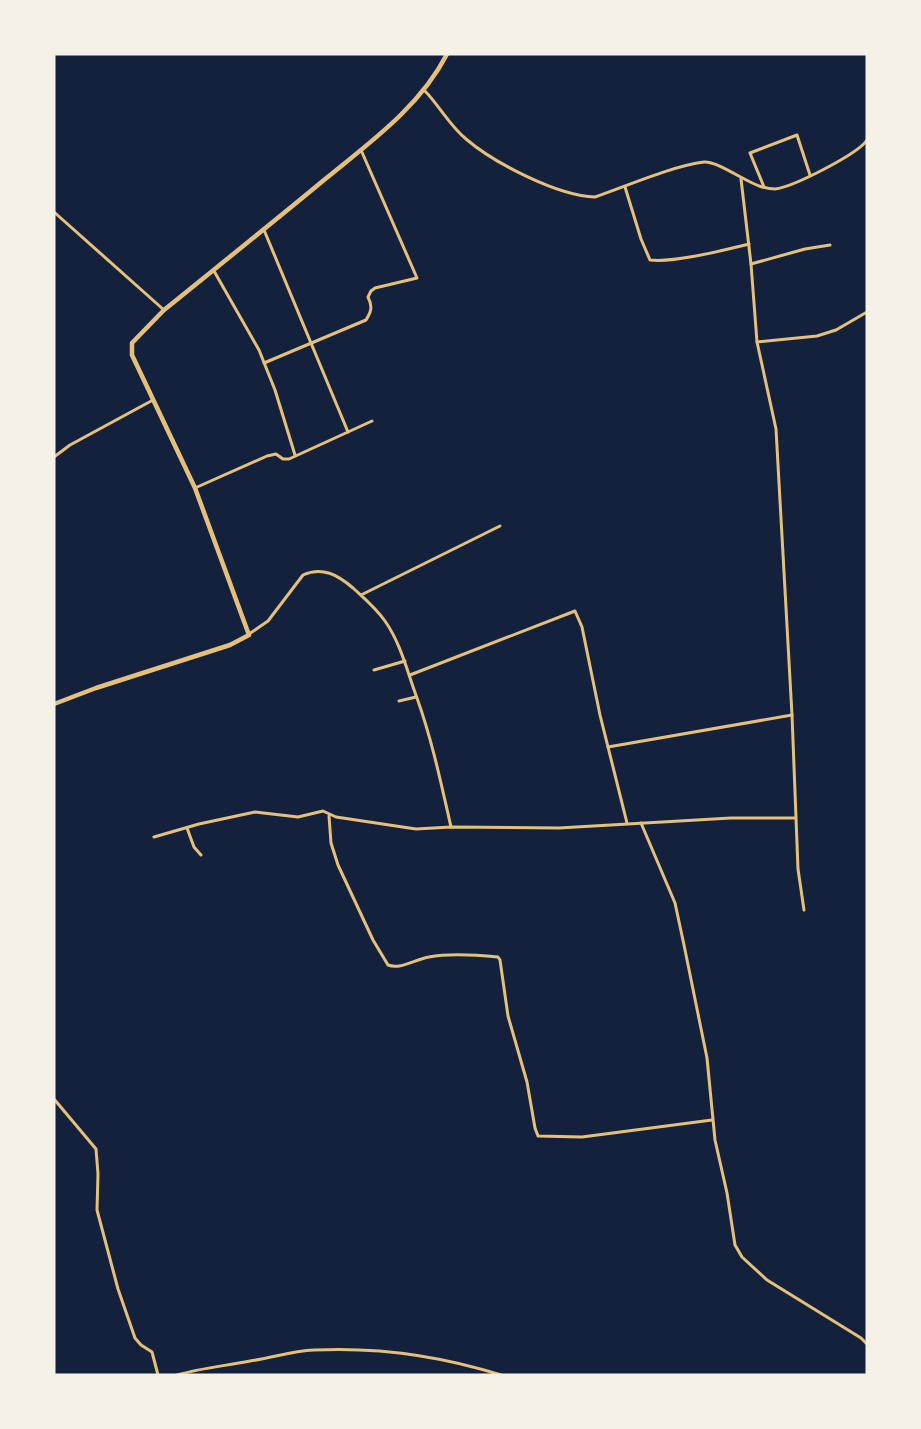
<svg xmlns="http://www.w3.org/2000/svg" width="921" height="1429" font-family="'PT Serif',serif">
  <rect width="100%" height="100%" fill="#14213d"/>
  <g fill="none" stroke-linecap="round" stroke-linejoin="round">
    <!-- minor -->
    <g stroke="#e5c07b" stroke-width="3">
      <path d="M424,90C439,105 449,125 466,139C494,163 558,196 595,197C627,186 672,166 704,162C718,161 745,182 762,187C766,188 771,189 775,189C793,187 858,154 867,140"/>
      <polyline points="741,179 751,264 757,342 776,429 792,715 798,869 804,910"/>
      <path d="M625,187L641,239L650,260C674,263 724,250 749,244"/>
      <polyline points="764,187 750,153 797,135 810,175"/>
      <polyline points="54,212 164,310"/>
      <polyline points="264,230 348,432"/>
      <polyline points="751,264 805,249 830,245"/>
      <polyline points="214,271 259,350 275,390 295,455"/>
      <polyline points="757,342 817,336 836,330 867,312"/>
      <path d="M264,363L366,320C371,312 373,307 368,297L371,291L375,288L417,278L361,150"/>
      <polyline points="54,457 70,445 153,400"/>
      <polyline points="195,488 267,456 276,454 283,459 289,459 372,421"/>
      <polyline points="361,595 500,526"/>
      <path d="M249,634L268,621L303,575C322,566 338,575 353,588C364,598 376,608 385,621C401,644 407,671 417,698C432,740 441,783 451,827"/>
      <polyline points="374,670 405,661"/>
      <polyline points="410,675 575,611 582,627 600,715 627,823"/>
      <polyline points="399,701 416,697"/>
      <polyline points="608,747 792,715"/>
      <path d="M329,816L331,843L338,865L373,940L388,965C400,970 416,959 429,957C449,953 478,955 498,957L500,960L508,1016L527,1082L535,1128L538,1136L582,1137L712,1120"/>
      <polyline points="641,823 675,903 684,945 707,1058 715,1140 727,1193 735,1245 742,1257 767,1280 861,1338 867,1344"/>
      <polyline points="187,828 194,847 201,855"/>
      <polyline points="154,837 199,824 255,812 298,817 323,811 336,817 416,829 451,827 559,828 731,818 795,818"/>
      <polyline points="54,1099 96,1149 98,1174 97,1210 118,1289 135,1338 141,1345 152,1352 158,1375"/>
      <path d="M177,1375C201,1368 225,1366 250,1361C271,1358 292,1351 314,1350C377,1347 441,1356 501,1375"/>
    </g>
    <!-- tertiary -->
    <path stroke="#e5c07b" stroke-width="4.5" d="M54,704L96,688L230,645L249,635L195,488L132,355V343L164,310C217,267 271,224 324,180C369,143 420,107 447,54"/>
  </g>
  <!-- border -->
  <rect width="921" height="1429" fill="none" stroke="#f6f1e7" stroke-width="111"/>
</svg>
